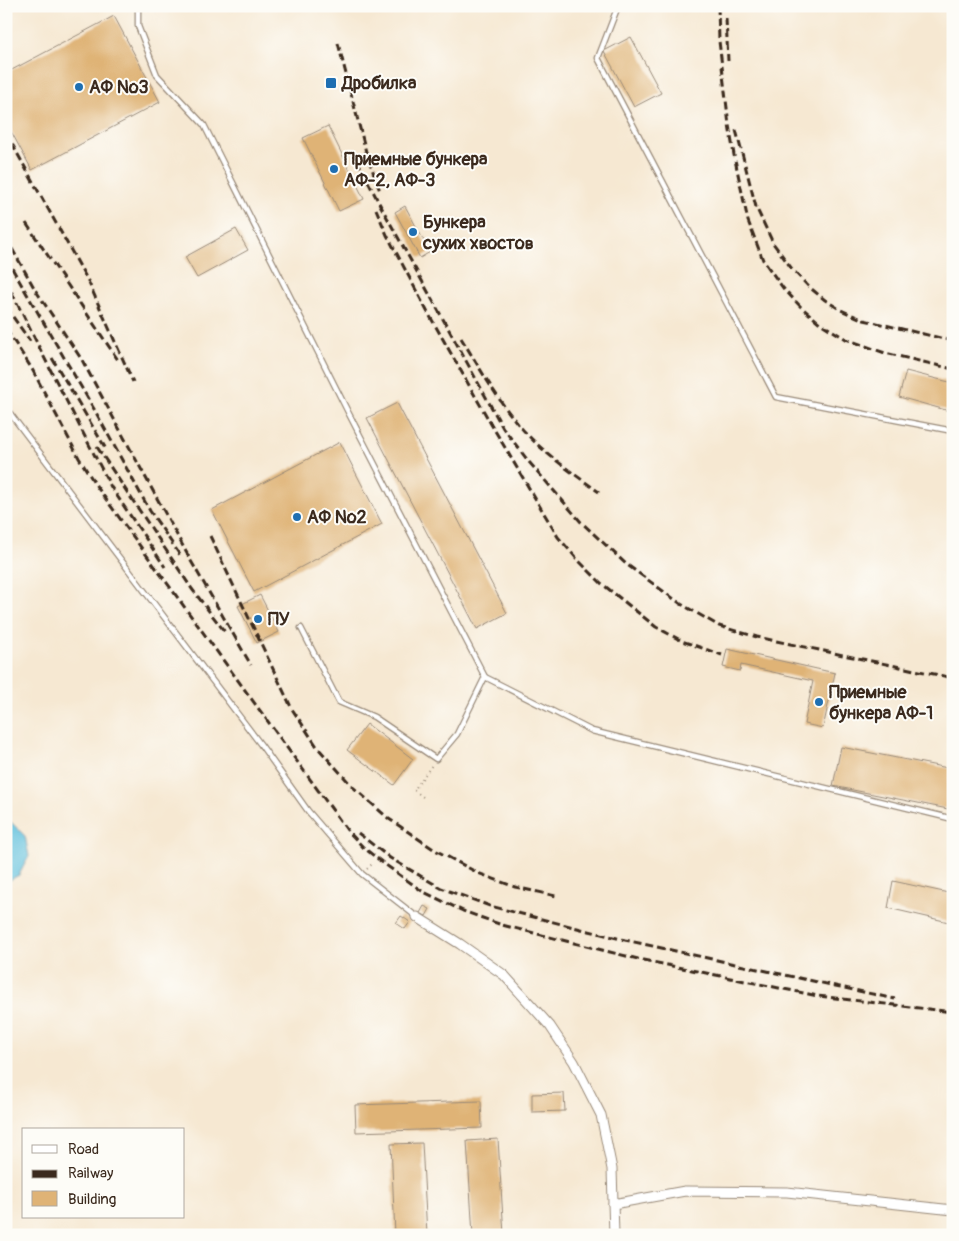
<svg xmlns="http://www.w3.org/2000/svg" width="959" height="1241" font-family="Pangolin,sans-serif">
  <rect width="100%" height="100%" fill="#fdfcf7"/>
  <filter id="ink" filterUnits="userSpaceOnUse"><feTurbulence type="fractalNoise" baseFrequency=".02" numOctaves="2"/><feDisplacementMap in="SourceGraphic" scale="10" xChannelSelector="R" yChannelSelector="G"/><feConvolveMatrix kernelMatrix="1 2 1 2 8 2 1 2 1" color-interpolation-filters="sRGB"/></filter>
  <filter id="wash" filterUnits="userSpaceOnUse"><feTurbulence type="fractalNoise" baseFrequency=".0096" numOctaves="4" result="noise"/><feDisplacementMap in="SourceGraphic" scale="20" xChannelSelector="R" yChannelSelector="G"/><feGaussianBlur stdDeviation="1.12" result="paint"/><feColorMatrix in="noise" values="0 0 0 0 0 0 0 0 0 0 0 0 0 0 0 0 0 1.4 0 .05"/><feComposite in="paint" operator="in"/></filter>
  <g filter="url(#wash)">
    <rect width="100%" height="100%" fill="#f6e8d2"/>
    <!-- water -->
    <polygon fill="#5fc0dd" stroke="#4d757e" points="6,821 10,821 25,836 29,856 19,875 6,882"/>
    <g id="blocks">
      <!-- building -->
      <g fill="#dfb376">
        <polygon points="114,16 160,102 32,170 6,122 6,73"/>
        <polygon points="631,37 661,93 634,107 604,51"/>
        <polygon points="328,126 364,199 339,211 303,138"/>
        <polygon points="405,206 430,252 420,258 395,212"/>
        <polygon points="236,229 248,250 197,278 185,257"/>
        <polygon points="906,371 953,383 953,412 899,397"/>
        <polygon points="397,403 507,613 477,629 367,418"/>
        <polygon points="340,442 382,524 254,592 212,510"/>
        <polygon points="260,595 279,632 257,643 238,606"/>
        <polygon points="727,649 835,673 823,728 804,724 813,681 741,665 740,671 723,667"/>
        <polygon points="367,724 413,759 394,785 347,750"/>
        <polygon points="841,747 953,769 953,810 833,786"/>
        <polygon points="893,881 953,894 953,923 888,908"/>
        <polygon points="424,906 430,909 426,916 420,913"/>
        <polygon points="401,916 410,922 405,929 396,923"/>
        <polygon points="564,1093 565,1111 532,1112 532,1094"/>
        <polygon points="481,1101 482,1128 356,1132 355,1105"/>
        <polygon points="498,1139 504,1235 473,1235 467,1141"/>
        <polygon points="422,1143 427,1235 395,1235 391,1144"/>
      </g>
    </g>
  </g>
  <g filter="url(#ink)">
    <use href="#blocks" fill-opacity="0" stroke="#988978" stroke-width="1"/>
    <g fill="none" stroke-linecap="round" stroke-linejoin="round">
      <defs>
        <g id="lane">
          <polyline points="138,6 138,26 157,75 204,125 349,414 485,677 457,734 436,759 374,717 339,702 301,628"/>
          <polyline points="618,6 598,58 776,397 953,431"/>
          <polyline points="6,408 261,745 308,811 362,874 417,917"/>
          <polyline points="485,677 592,731 953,819"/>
          <polyline points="6,1223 11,1235"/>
        </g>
        <g id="street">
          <polyline points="417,917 460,944 504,975 550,1026 574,1062 601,1115 612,1169 614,1235"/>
          <polyline points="613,1204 685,1191 787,1192 953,1210"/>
        </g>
      </defs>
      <!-- lane casing -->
      <use href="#lane" stroke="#988978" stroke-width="7"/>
      <!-- street casing -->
      <use href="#street" stroke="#988978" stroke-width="11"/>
      <!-- path -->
      <g stroke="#988978" stroke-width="2" stroke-dasharray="1 4" stroke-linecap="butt">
        <polyline points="423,797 414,790 432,765"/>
        <polyline points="367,869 372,864"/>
      </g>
      <!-- lane -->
      <use href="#lane" stroke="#fff" stroke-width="4.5"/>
      <!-- street -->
      <use href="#street" stroke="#fff" stroke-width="9"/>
      <!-- rail -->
      <g stroke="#3b2a1e" stroke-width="3" stroke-dasharray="8 4" stroke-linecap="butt">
        <polyline points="718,6 719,41 729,125 734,155 748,221 763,260 783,288 801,307 820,323 846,339 885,353 953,369"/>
        <polyline points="726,18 728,61"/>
        <polyline points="338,43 366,152 380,191"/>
        <polyline points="736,130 756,207 773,243 792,269 808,286 825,300 841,310 864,320 953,341"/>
        <polyline points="6,133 88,281 133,382"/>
        <polyline points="357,160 378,201 503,428 529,462 581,522 626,564 681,604 719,626 757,637 953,678"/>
        <polyline points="376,209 387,235 427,311 491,424 558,537 577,559 601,583 656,627 682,641 722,655"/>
        <polyline points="26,223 118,360"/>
        <polyline points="6,238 36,291 82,360 191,561 251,665"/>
        <polyline points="6,258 94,409 150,511 180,555"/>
        <polyline points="6,281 50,369 111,487 165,567"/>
        <polyline points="6,307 30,341"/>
        <polyline points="6,329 32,369 79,458 97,487 347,830 364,848 383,863 422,891 463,911 502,925 638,959 818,996 953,1012"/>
        <path d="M461,338C478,365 494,394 514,419C537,449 570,471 599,492"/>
        <polyline points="52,358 106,449"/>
        <polyline points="97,447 192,589 225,632"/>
        <polyline points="210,536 292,709 318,748 353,787 389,819 435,850 478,873 515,887 556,896"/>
        <polyline points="358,833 390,858 441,888 490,906 625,940 895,999"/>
      </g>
    </g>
  </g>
  <!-- markers -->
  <g fill="#1f6fb2" stroke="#fdfcf7" stroke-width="2">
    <rect x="325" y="77" width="12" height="12" rx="2.5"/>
    <circle cx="79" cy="87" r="5"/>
    <circle cx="334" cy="169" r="5"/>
    <circle cx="413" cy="232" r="5"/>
    <circle cx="297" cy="517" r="5"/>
    <circle cx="258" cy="619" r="5"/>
    <circle cx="819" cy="702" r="5"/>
  </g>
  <g text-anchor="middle" stroke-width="4" stroke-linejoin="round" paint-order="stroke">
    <!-- poi labels -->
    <g font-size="18" font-weight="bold" fill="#3b2a1e" stroke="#fdfcf7" text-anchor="start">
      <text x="342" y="89">Дробилка</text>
      <text x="89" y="93">АФ №3</text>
      <text x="344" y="165">Приемные бункера<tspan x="344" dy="21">АФ-2, АФ-3</tspan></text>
      <text x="423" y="228">Бункера<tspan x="423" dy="21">сухих хвостов</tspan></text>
      <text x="307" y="523">АФ №2</text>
      <text x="268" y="625">ПУ</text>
      <text x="829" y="698">Приемные<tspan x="829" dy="21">бункера АФ-1</tspan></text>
    </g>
  </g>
  <!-- margin -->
  <rect width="959" height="1241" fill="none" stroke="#fdfcf7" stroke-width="25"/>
  <!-- legend -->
  <rect x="22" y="1128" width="162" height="90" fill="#fdfcf7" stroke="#afa8a0"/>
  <rect x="32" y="1145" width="25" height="8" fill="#ffffff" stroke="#afa8a0"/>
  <text x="68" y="1154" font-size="15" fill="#3b2a1e">Road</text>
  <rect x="32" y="1170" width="25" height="8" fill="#3b2a1e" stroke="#afa8a0"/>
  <text x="68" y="1178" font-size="15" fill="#3b2a1e">Railway</text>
  <rect x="32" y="1191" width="25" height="15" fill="#dfb376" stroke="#afa8a0"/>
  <text x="68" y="1204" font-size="15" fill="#3b2a1e">Building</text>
</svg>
